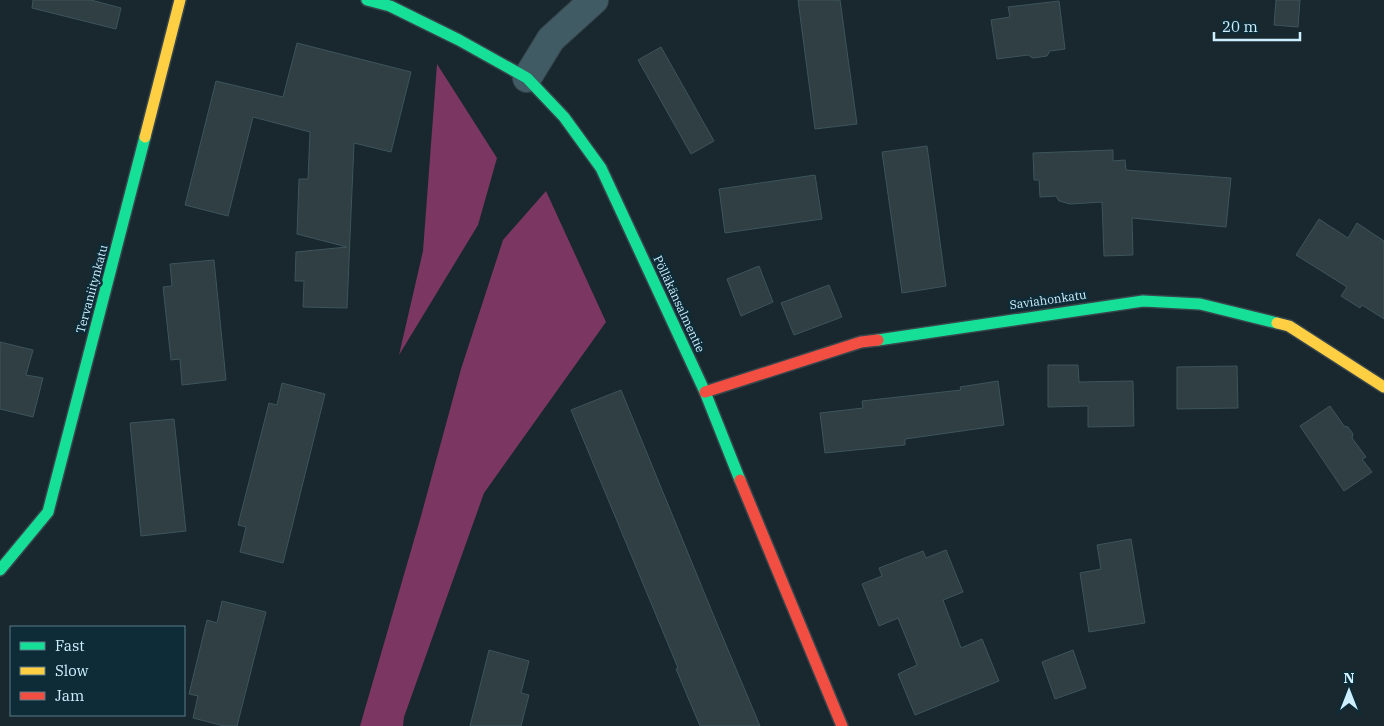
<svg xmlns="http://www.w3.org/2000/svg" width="1384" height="726" font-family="'IBM Plex Serif',serif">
  <rect width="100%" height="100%" fill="#18282e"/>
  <!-- forest -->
  <g fill="#7b3761">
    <polygon points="437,64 497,158 478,225 399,355 423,251"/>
    <polygon points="546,191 606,322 484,493 404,717 403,726 360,726 421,516 461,369 503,240"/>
  </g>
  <!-- building -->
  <g fill="#2f3f44" stroke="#3d555b">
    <polygon points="33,0 91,0 121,8 116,29 32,8"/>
    <polygon points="798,0 840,0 857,124 815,129"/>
    <polygon points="1276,0 1300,0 1298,27 1274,25"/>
    <polygon points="1059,1 1065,49 1050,51 1047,56 1033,58 1028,55 997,59 991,20 1010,17 1008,7"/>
    <polygon points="297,43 411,72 391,152 354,143 347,308 303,307 304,281 295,281 296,252 347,247 297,234 299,179 308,179 310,132 253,117 228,216 185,205 216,81 283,97"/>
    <polygon points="661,47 714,141 691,154 638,60"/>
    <polygon points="927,146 946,286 902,293 882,152"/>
    <polygon points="1113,150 1113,161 1125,160 1126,170 1231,178 1226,227 1132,218 1133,255 1104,256 1102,202 1070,204 1059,201 1056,196 1040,197 1039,180 1034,180 1033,153"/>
    <polygon points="815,175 822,219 725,233 719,189"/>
    <polygon points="1319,219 1348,238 1357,223 1384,241 1384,319 1362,305 1360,308 1341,296 1347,287 1296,255"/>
    <polygon points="214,260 226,380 182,385 180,359 171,360 163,287 172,286 170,264"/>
    <polygon points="759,266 773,302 741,316 727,279"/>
    <polygon points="829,285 842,317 794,335 781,303"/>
    <polygon points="0,342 33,350 26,375 43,378 33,417 0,409"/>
    <polygon points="1048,365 1078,365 1079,382 1133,381 1134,426 1088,427 1088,406 1048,407"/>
    <polygon points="1237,366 1238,408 1177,409 1177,367"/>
    <polygon points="998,381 1004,425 905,439 905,445 825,453 820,413 863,408 862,401 961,390 960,387"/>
    <polygon points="282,383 325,394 283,563 240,552 246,527 238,525 269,403 277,405"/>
    <polygon points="621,390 713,614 760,726 700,726 676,669 678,668 571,410"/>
    <polygon points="1330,406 1344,426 1348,427 1353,434 1352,438 1366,457 1362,459 1372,472 1344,491 1300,426"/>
    <polygon points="174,419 186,531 141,536 130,423"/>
    <polygon points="1131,539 1145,623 1089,632 1080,573 1101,569 1097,545"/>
    <polygon points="946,550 963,592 943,600 961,648 982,639 999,681 915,715 898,674 917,665 898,618 879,626 862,584 882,576 879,568 923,551 926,558"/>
    <polygon points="222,601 266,612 237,726 224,726 193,718 198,696 189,694 207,620 217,623"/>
    <polygon points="489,650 529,661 521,693 529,695 521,726 470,726"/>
    <polygon points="1073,650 1086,688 1055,699 1042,662"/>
  </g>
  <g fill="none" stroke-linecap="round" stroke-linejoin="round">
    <defs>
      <polyline id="street" points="527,78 551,39 594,0"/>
      <g id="fast">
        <polyline points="367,0 390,6 459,40 527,78 564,117 601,168 705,392 740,480"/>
        <polyline points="878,340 1143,301 1200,304 1277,323"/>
        <polyline points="0,570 48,512 145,137"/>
      </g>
      <g id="slow">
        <polyline points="145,137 180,0"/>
        <polyline points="1277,323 1289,326 1384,387"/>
      </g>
      <g id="jam">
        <polyline points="705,392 861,342 878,340"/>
        <polyline points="740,480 842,726"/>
      </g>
    </defs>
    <!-- street casing -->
    <use href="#street" stroke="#37454c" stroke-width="30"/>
    <!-- fast casing -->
    <use href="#fast" stroke="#37454c" stroke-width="14"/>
    <!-- slow casing -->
    <use href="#slow" stroke="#37454c" stroke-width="14"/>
    <!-- jam casing -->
    <use href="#jam" stroke="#37454c" stroke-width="14"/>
    <!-- street -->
    <use href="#street" stroke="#415b65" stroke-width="28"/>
    <!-- fast -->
    <use href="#fast" stroke="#16e098" stroke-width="11"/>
    <!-- slow -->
    <use href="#slow" stroke="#ffcf43" stroke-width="11"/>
    <!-- jam -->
    <use href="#jam" stroke="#f24e42" stroke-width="11"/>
  </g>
  <g text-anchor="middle" stroke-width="5" stroke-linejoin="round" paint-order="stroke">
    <!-- street labels -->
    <g font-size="12" fill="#cdefff" stroke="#0e2c38">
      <text transform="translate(92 289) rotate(-75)" y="4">Tervaniitynkatu</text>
      <text transform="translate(1048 300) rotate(-8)" y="4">Saviahonkatu</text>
      <text transform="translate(679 304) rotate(65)" y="4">Pölläkänsalmentie</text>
    </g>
  </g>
  <!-- legend -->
  <rect x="10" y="626" width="175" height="90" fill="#0e2c38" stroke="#5a7a88"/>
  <rect x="20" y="642" width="25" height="8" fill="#16e098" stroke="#5a7a88"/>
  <text x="55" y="651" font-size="15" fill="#cdefff">Fast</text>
  <rect x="20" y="667" width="25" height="8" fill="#ffcf43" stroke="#5a7a88"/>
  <text x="55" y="676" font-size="15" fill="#cdefff">Slow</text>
  <rect x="20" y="692" width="25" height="8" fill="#f24e42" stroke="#5a7a88"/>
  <text x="55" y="701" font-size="15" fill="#cdefff">Jam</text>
  <!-- north arrow -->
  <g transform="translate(1349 691)" stroke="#0e2c38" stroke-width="4" paint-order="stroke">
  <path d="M0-4L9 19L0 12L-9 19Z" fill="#cdefff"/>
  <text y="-8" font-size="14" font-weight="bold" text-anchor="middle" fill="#cdefff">N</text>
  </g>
  <!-- scale -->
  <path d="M1214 32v8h86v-8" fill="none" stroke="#cdefff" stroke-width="2.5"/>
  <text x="1222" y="32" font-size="15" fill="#cdefff" stroke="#0e2c38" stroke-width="4" paint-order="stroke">20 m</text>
</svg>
